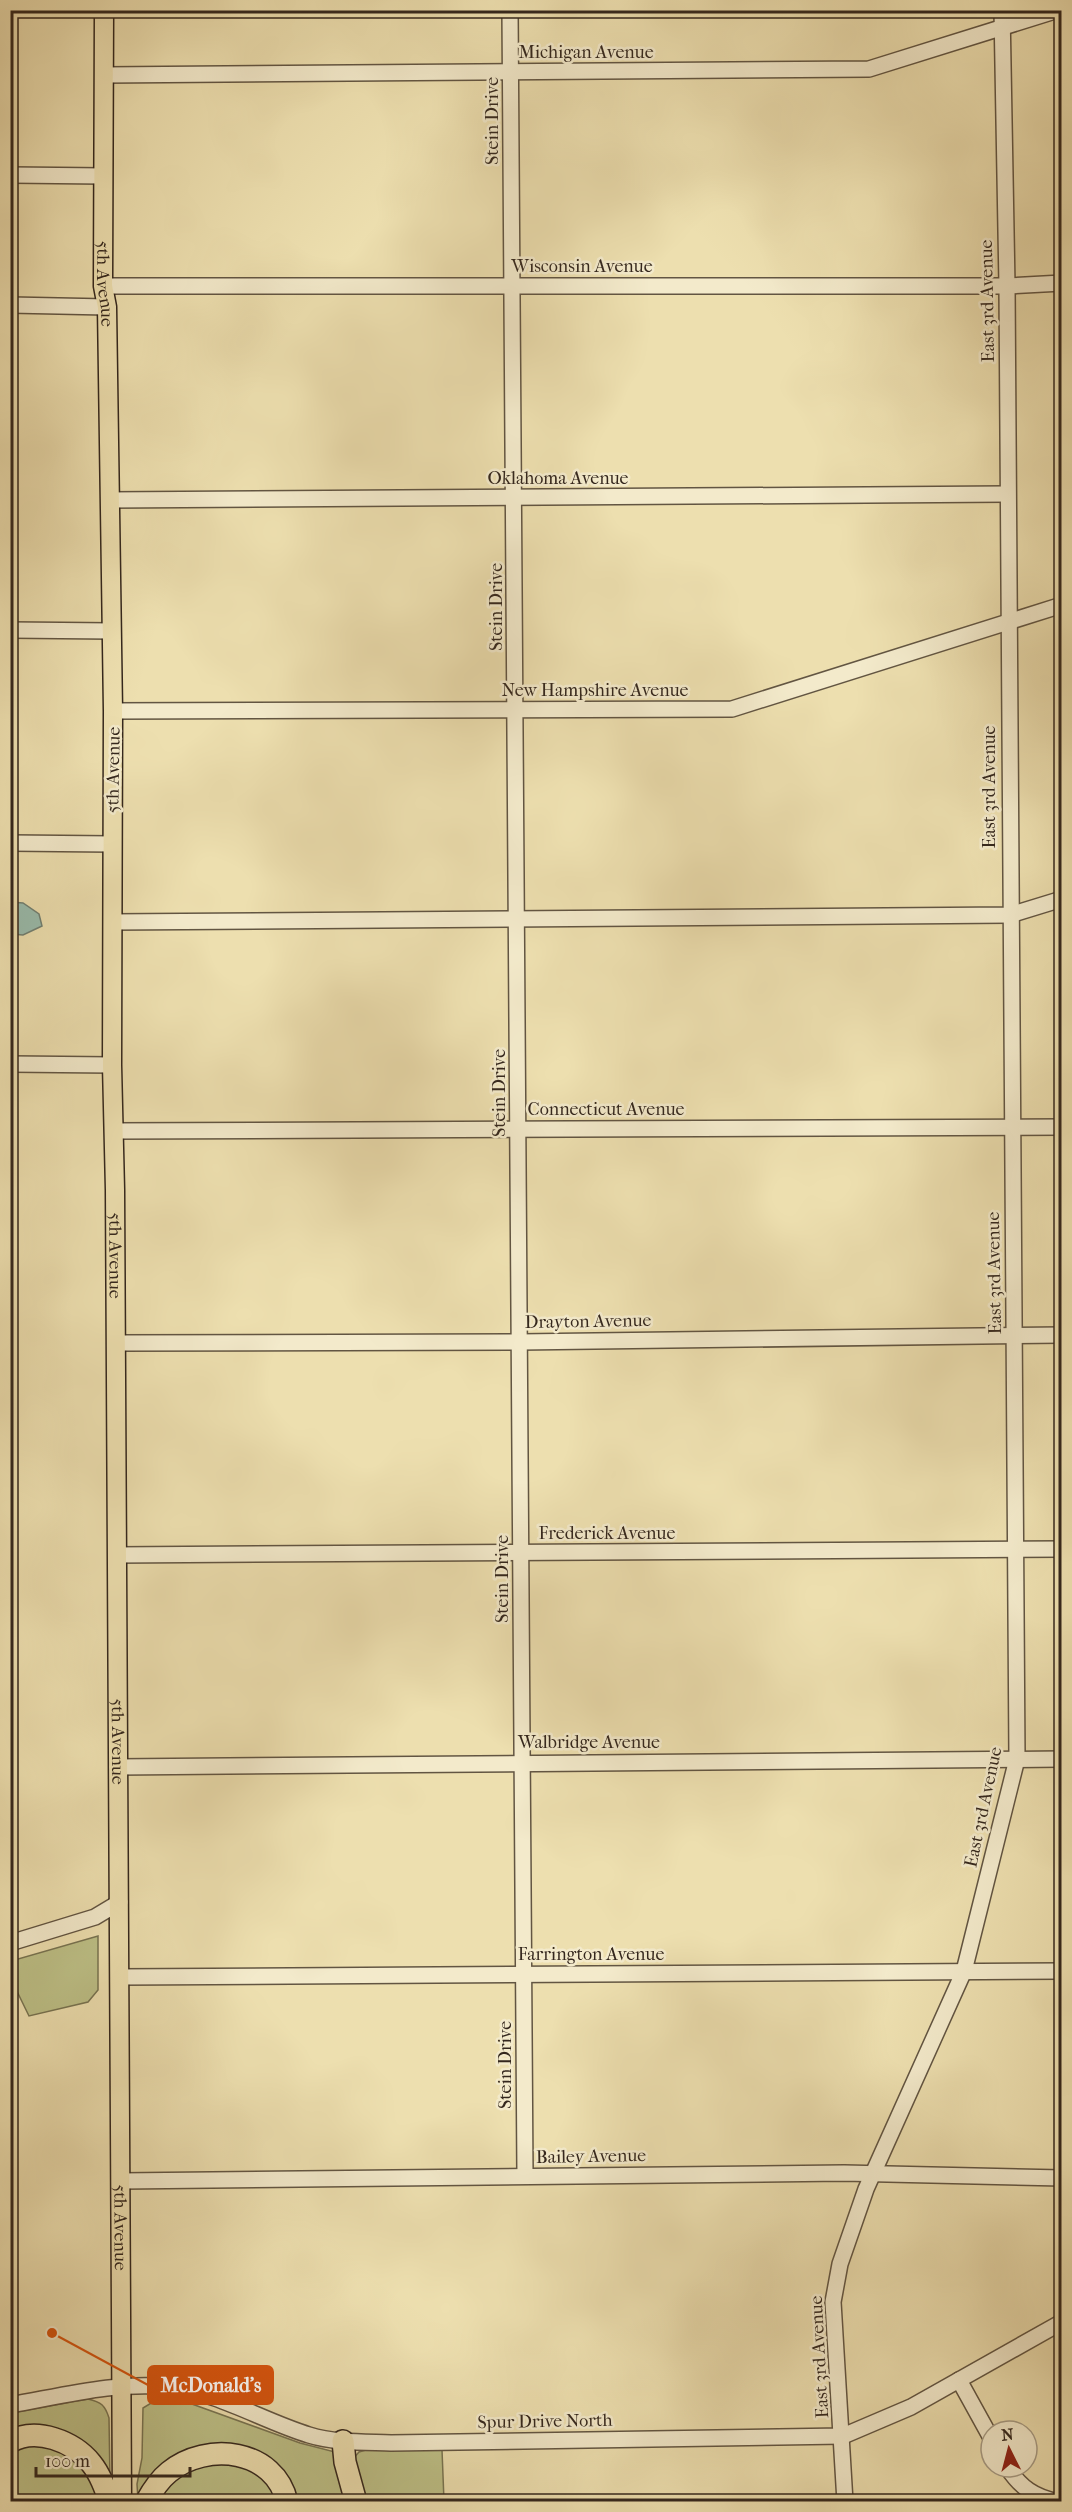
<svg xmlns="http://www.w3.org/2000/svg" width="1072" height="2512" font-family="'IM FELL French Canon',serif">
  <rect width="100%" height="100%" fill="#eddfaf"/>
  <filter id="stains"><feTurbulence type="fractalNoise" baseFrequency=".00333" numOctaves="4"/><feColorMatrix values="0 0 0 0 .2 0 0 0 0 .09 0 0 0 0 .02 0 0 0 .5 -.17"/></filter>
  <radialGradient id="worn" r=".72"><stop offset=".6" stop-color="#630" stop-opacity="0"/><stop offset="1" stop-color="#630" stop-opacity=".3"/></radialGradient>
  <!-- green -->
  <g fill="#bdc087" stroke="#787452" stroke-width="1.5">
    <polygon points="98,1936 98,1990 88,2002 29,2016 11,1979 11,1961"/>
    <polygon points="167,2395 300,2443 339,2453 347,2501 293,2501 222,2448 138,2500 137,2484 142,2458 143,2408 153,2402 151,2398"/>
    <path d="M88,2399C101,2402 105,2405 109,2418L110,2482L95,2461L11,2437V2413Z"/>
    <path d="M48,2440C75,2454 98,2469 100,2501H11L10,2448Z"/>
    <polygon points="366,2450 442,2450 444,2501 362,2501 352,2460 359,2452"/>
    <polygon points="187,2464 254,2464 283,2501 153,2501"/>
  </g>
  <!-- water -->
  <polygon fill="#99bcad" stroke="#718073" stroke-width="1.5" points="11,902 23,903 39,914 42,926 23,935 11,934"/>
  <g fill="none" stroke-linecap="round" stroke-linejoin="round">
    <defs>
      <g id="minor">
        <polyline points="510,10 525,2176"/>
        <polyline points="105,75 869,69 1058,10"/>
        <polyline points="10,175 104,176"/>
        <polyline points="103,286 1007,286 1062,283"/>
        <polyline points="10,305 107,307"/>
        <polyline points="109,500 1007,494"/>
        <polyline points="10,630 112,631"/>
        <polyline points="113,711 732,709 1062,605"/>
        <polyline points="10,843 112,844"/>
        <polyline points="112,922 1010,915 1062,899"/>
        <polyline points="10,1064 112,1065"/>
        <polyline points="114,1131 1062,1127"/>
        <polyline points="115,1343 520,1342 1062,1335"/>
        <polyline points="116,1555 1062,1549"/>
        <polyline points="117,1767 1062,1759"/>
        <polyline points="10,1943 95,1917 120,1902"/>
        <polyline points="120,1977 1062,1971"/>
        <polyline points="122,2181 844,2173 1062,2178"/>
        <polyline points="959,2380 991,2438"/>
        <path d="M10,2405C62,2396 118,2381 170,2387C219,2393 263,2421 309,2435C335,2443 364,2442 391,2443L843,2436L911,2407L1062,2322"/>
        <path d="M1007,2467C1021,2488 1034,2497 1058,2502"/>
        <polyline points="845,2502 833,2302 840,2264 866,2189 964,1971 1017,1759 1007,286 1002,10"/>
      </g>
      <g id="major">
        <path id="s1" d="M104,10L103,286L107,307L113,711L112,1065L115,1190L122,2502"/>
      </g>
      <g id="highway">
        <polyline points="343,2441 345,2462 356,2502"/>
        <path d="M10,2442C36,2426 74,2442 91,2463C100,2474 105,2488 110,2502"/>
        <path d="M146,2502C152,2491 159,2480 169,2472C207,2441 275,2449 287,2502"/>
      </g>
    </defs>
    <!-- minor casing -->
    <use href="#minor" stroke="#625542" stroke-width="18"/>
    <!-- major casing -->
    <use href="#major" stroke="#34271d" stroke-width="21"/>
    <!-- highway casing -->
    <use href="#highway" stroke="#34271d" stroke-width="24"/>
    <!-- minor -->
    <use href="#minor" stroke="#f3eacb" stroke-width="15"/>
    <!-- major -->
    <use href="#major" stroke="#eddfaf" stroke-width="18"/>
    <!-- highway -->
    <use href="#highway" stroke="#eddfaf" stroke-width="21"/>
  </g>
  <g text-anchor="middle" stroke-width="5" stroke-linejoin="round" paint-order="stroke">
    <!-- street labels -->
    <g font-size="18" fill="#34271d" stroke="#f3eacb">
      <text x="586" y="58">Michigan Avenue</text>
      <text transform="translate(492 121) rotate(-90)" y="6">Stein Drive</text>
      <text x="582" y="272">Wisconsin Avenue</text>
      <text dy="6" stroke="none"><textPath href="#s1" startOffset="274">5th Avenue</textPath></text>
      <text transform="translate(987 301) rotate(-91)" y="6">East 3rd Avenue</text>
      <text x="558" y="484">Oklahoma Avenue</text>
      <text transform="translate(496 607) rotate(-90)" y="6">Stein Drive</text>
      <text x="595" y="696">New Hampshire Avenue</text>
      <text transform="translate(113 770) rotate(-89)" y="6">5th Avenue</text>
      <text transform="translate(989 787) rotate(-90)" y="6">East 3rd Avenue</text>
      <text transform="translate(499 1093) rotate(-90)" y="6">Stein Drive</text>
      <text x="606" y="1115">Connecticut Avenue</text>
      <text dy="6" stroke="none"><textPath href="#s1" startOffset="1246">5th Avenue</textPath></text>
      <text transform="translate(994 1273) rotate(-91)" y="6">East 3rd Avenue</text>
      <text transform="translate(588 1321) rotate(-1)" y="6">Drayton Avenue</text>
      <text x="607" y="1539">Frederick Avenue</text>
      <text transform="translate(502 1579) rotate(-90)" y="6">Stein Drive</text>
      <text dy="6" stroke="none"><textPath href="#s1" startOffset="1732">5th Avenue</textPath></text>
      <text x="589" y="1748">Walbridge Avenue</text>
      <text transform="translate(983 1807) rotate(-78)" y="6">East 3rd Avenue</text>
      <text x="591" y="1960">Farrington Avenue</text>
      <text transform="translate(505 2065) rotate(-90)" y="6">Stein Drive</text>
      <text transform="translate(591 2156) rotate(-1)" y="6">Bailey Avenue</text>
      <text dy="6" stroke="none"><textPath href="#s1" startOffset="2218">5th Avenue</textPath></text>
      <text transform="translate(819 2357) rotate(-93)" y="6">East 3rd Avenue</text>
      <text transform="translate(545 2421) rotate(-1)" y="6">Spur Drive North</text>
    </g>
  </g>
  <!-- callouts -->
  <path fill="none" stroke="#d6540e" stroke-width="2" d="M52 2333L148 2385"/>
  <circle fill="#d6540e" stroke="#f3eacb" stroke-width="2" cx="52" cy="2333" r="6"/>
  <rect fill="#d6540e" stroke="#d6540e" stroke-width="2" x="148" y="2366" width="125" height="38" rx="6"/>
  <g font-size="20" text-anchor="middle" font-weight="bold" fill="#fff">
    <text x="211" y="2392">McDonald's</text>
  </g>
  <!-- margin -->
  <rect width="1072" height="2512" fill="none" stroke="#eddfaf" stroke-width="36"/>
  <rect x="12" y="12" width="1048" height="2488" fill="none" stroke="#34271d" stroke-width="3"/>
  <rect x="18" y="18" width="1036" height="2476" fill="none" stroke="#34271d" stroke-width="1.5"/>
  <!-- north arrow -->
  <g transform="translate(1009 2449) rotate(354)"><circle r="28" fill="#f3eacb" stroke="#a79c85" stroke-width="1.5"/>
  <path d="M0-4.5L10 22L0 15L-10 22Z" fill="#8f2418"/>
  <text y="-9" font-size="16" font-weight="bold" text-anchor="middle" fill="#34271d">N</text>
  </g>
  <!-- scale -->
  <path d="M36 2467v9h154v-9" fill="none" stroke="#34271d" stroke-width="3"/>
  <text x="45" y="2467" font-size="18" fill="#34271d" stroke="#f3eacb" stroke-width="4.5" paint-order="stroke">100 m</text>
  <rect width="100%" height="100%" filter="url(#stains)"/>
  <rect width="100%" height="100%" fill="url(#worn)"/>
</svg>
